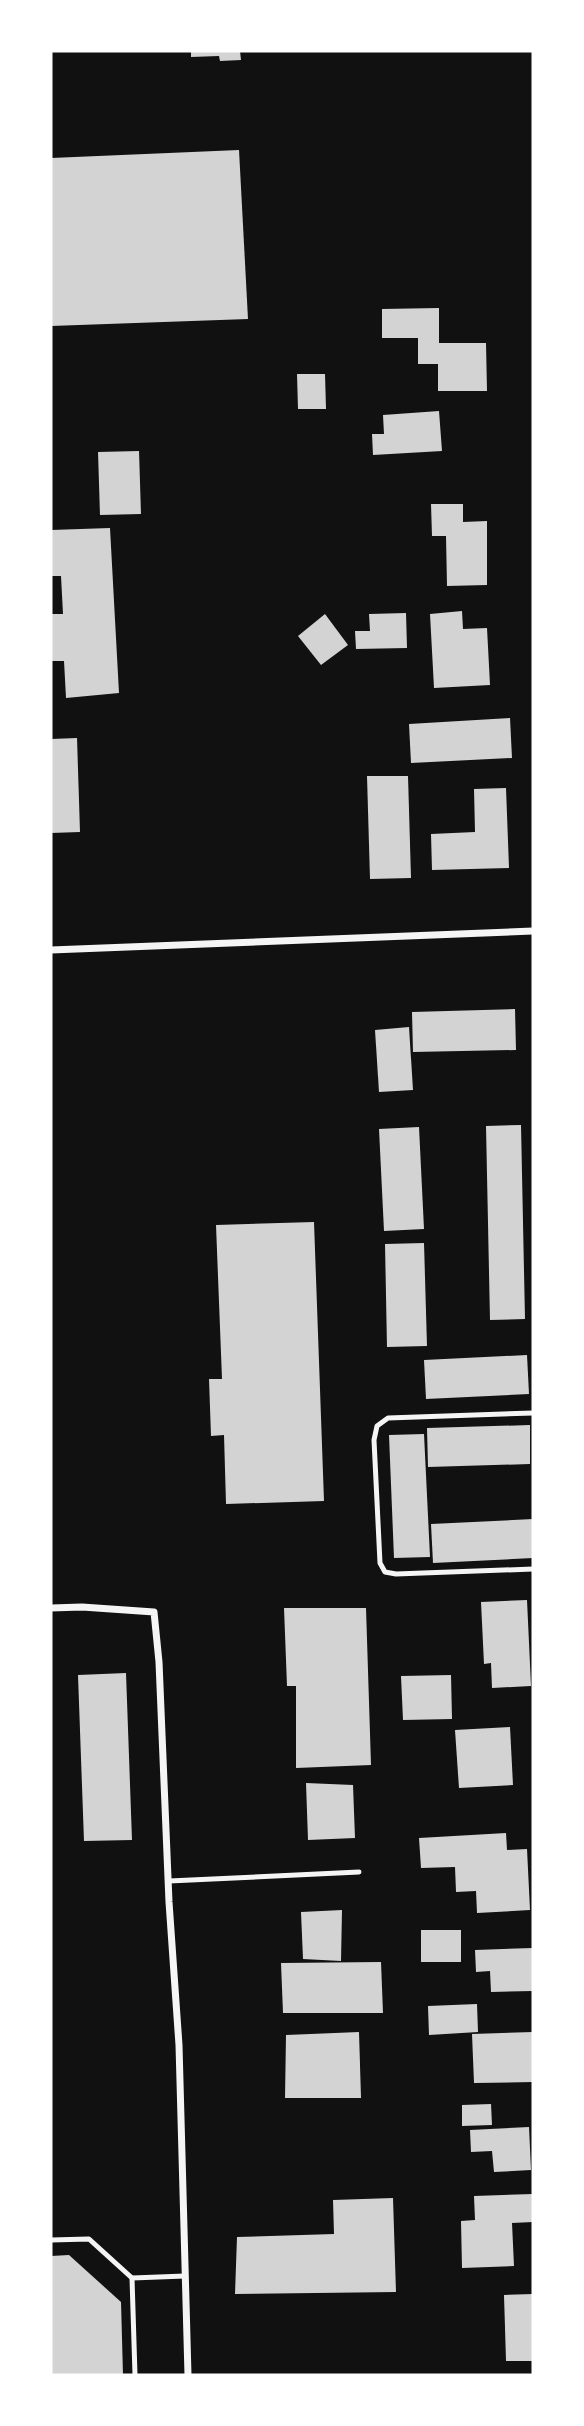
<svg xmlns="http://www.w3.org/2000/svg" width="584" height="2426" font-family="Roboto,sans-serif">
  <rect width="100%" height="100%" fill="#111"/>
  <!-- building -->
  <g fill="#d3d3d3">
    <polygon points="191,51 240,51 241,60 220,61 219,56 191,57"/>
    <polygon points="239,150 248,319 51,326 51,158"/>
    <polygon points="439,308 439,343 486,343 487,391 438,391 438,364 418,364 418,338 382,338 382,309"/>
    <polygon points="297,374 325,374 326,409 298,409"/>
    <polygon points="439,411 442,451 373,455 372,434 384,434 383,415"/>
    <polygon points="139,451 141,514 100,515 98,452"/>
    <polygon points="431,504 463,504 463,522 487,521 487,585 447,586 446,536 432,536"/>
    <polygon points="110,528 119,693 66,698 64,661 51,661 51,614 63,614 61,576 51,576 51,530"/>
    <polygon points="462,611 463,629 487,628 490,685 434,688 430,614"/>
    <polygon points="406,613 407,648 356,649 355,631 370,631 369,614"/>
    <polygon points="325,614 348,645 321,665 298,636"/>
    <polygon points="510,718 512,758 411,763 409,724"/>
    <polygon points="77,738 80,832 51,833 51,739"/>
    <polygon points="367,776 408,776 411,878 370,879"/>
    <polygon points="506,788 509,868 432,870 431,834 475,832 474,789"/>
    <polygon points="515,1009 516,1050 413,1052 412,1012"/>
    <polygon points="409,1027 413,1090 379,1092 375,1030"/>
    <polygon points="521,1125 525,1319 490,1320 486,1126"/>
    <polygon points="419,1127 424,1229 384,1231 379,1129"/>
    <polygon points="314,1222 324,1501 226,1504 224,1435 211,1436 209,1379 222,1379 216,1225"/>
    <polygon points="424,1243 427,1346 387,1347 385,1244"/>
    <polygon points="527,1355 529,1394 426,1399 424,1360"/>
    <polygon points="530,1425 530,1464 428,1467 427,1428"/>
    <polygon points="424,1434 430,1557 394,1558 389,1435"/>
    <polygon points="533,1519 533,1558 433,1563 431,1524"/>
    <polygon points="527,1600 531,1686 492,1688 491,1663 484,1664 481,1602"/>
    <polygon points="284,1608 366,1608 371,1765 296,1768 296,1686 287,1686"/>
    <polygon points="126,1673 132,1840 84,1841 78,1675"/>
    <polygon points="451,1675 452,1719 403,1720 401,1676"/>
    <polygon points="510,1727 513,1785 459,1788 455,1730"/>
    <polygon points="306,1783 353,1785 355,1838 308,1840"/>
    <polygon points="506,1833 507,1850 527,1849 530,1910 477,1913 476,1891 456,1892 455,1867 421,1868 419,1838"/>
    <polygon points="342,1910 341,1961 303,1959 301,1912"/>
    <rect x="421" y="1930" width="40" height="32"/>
    <polygon points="533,1948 533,1991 491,1992 490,1971 476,1972 475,1950"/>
    <polygon points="381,1962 383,2013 283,2013 281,1963"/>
    <polygon points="477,2004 478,2032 429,2035 428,2006"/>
    <polygon points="359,2032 361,2098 285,2098 286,2035"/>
    <polygon points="533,2032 533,2082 474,2083 472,2034"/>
    <polygon points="491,2104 492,2125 462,2126 462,2105"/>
    <polygon points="529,2127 531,2170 494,2172 492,2151 471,2152 470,2130"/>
    <polygon points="533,2194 533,2222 512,2223 514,2266 462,2268 461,2221 475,2220 474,2196"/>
    <polygon points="393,2198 396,2292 235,2294 237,2237 334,2234 333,2200"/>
    <polygon points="69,2255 121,2302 123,2375 51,2375 51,2256"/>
    <polygon points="533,2294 533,2361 506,2361 504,2295"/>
  </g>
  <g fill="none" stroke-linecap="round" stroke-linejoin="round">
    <!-- service -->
    <g stroke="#f5f5f5" stroke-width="5">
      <polyline points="533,1413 388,1418 377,1426 374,1440 380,1563 385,1572 396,1574 533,1569"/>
      <polyline points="169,1881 359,1872"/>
      <polyline points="51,2240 89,2239 132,2278 185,2276"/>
      <polyline points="132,2278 135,2375"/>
    </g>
    <!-- minor -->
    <g stroke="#f5f5f5" stroke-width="7">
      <polyline points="51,950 533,931"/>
      <polyline points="51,1608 82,1607 154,1612 159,1662 169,1902 179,2045 188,2375"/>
    </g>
  </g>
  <!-- border -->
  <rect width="584" height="2426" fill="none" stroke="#ffffff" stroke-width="105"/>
</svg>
